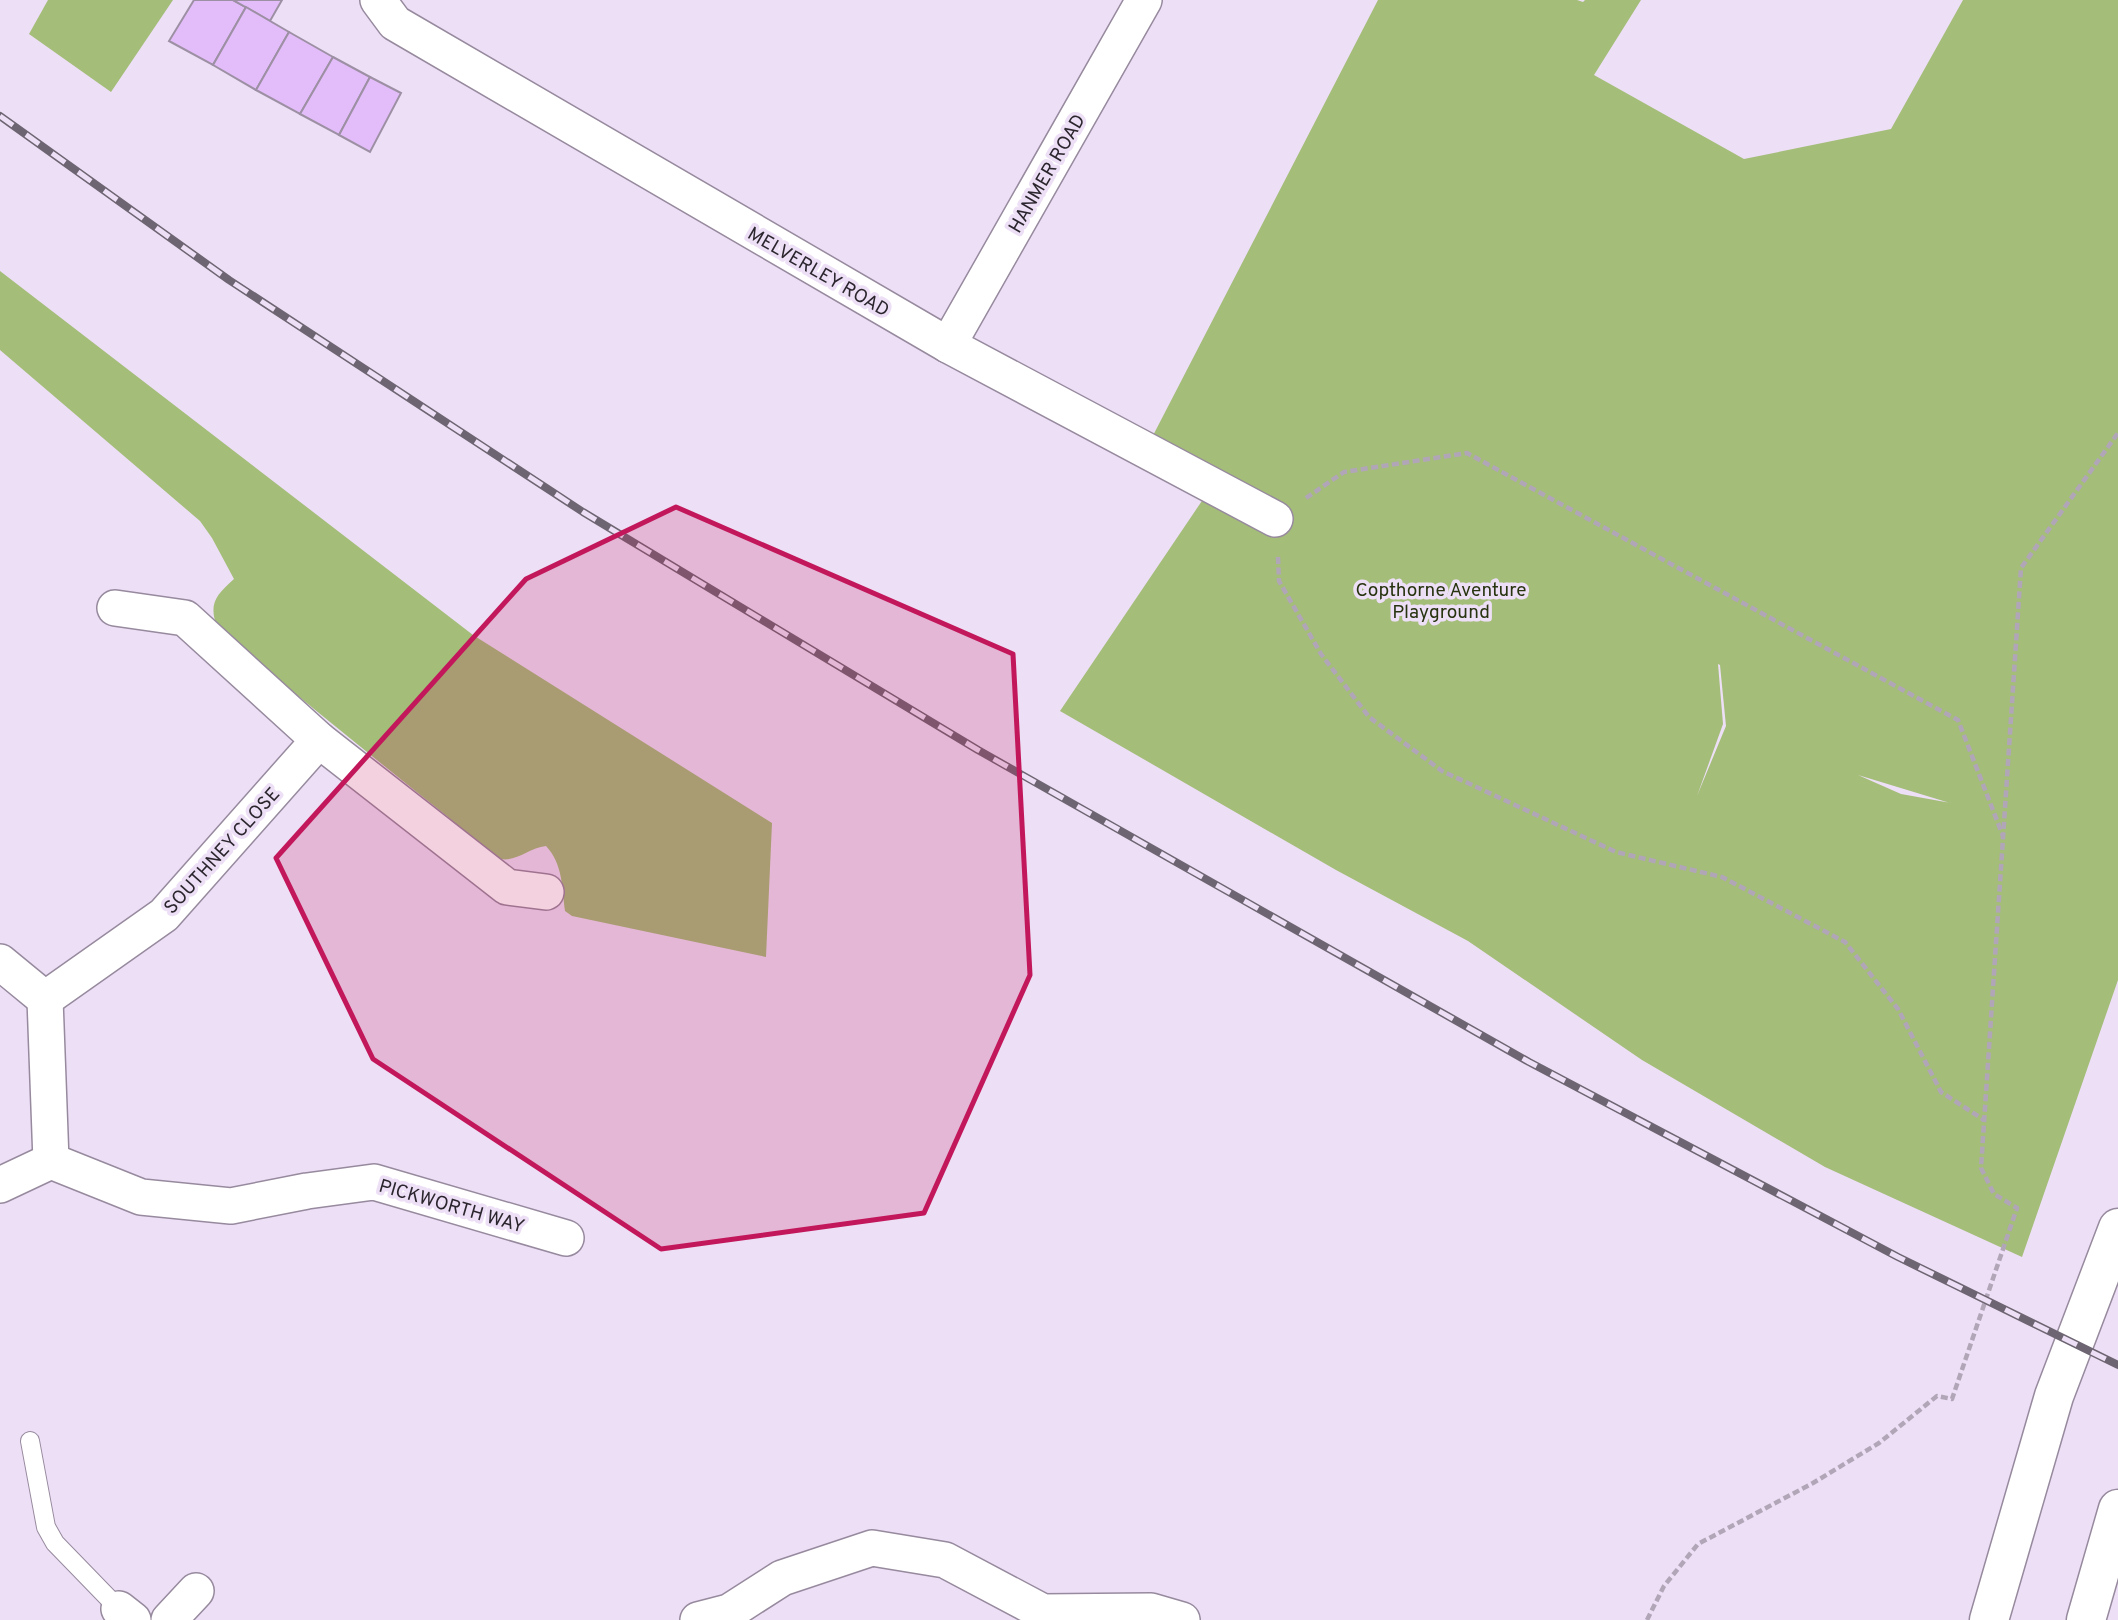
<svg xmlns="http://www.w3.org/2000/svg" width="2118" height="1620" font-family="Overpass,sans-serif">
  <rect width="100%" height="100%" fill="#eddff6"/>
  <!-- green -->
  <g fill="#a4bd79" fill-rule="evenodd">
    <polygon points="48,0 173,0 111,92 29,34"/>
    <path d="M1378,0H1577L1583,2L1585,0H1641L1594,75L1744,159L1891,129L1963,0H2118V980L2022,1257L1825,1167L1642,1060L1468,941L1336,870L1060,711L1212,486L1145,451ZM1718,664L1720,665L1726,726L1697,796L1723,724ZM1858,775L1950,803H1951L1901,794Z"/>
    <path d="M0,271L473,635L772,823L766,957L572,916L565,911C562,888 563,864 546,846C529,848 516,862 501,859C479,856 464,830 448,817C370,755 294,693 218,630C208,604 215,596 234,579L212,538L200,521L0,350Z"/>
  </g>
  <!-- building -->
  <g fill="#e3bdf9" stroke="#9d90a4" stroke-width="2">
    <polygon points="194,0 233,0 246,7 213,65 169,41"/>
    <polygon points="233,0 282,0 270,21"/>
    <polygon points="246,7 289,32 256,90 213,65"/>
    <polygon points="289,32 333,57 300,114 256,90"/>
    <polygon points="333,57 370,77 339,135 300,114"/>
    <polygon points="370,77 401,93 370,152 339,135"/>
  </g>
  <g fill="none" stroke-linecap="round" stroke-linejoin="round">
    <defs>
      <polyline id="service" points="30,1441 46,1527 55,1543 119,1609"/>
      <g id="minor">
        <polyline points="378,0 395,23 948,345 1275,519"/>
        <polyline points="948,345 1144,0"/>
        <polyline points="115,608 185,618 319,740 507,887 546,892"/>
        <polyline points="0,962 45,999"/>
        <polyline points="45,999 51,1161 141,1197 231,1206 307,1191 374,1182 566,1238"/>
        <polyline points="45,999 164,915 319,740"/>
        <polyline points="0,1185 51,1161"/>
        <polyline points="119,1609 133,1620"/>
        <polyline points="169,1620 196,1591"/>
        <polyline points="698,1620 729,1612 782,1578 872,1548 945,1560 1043,1612 1151,1611 1182,1620"/>
      </g>
      <g id="motorway">
        <polyline points="1989,1620 2054,1396 2118,1228"/>
        <polyline points="2086,1620 2118,1509"/>
      </g>
    </defs>
    <!-- service casing -->
    <use href="#service" stroke="#978a9e" stroke-width="20"/>
    <!-- minor casing -->
    <use href="#minor" stroke="#978a9e" stroke-width="38"/>
    <!-- motorway casing -->
    <use href="#motorway" stroke="#978a9e" stroke-width="41"/>
    <!-- path -->
    <g stroke="#b1a6b8" stroke-width="4.5" stroke-dasharray="7 3.5" stroke-linecap="butt">
      <polyline points="1306,498 1344,472 1467,453 1958,720 2003,836"/>
      <polyline points="1278,557 1279,581 1321,654 1369,717 1442,771 1616,852 1722,877 1845,942 1898,1009 1941,1092 1984,1120"/>
      <polyline points="1647,1620 1664,1586 1698,1544 1813,1483 1879,1443 1937,1396 1952,1399 2017,1208 1994,1194 1981,1168 2021,568 2118,433"/>
    </g>
    <!-- service -->
    <use href="#service" stroke="#fff" stroke-width="18"/>
    <!-- minor -->
    <use href="#minor" stroke="#fff" stroke-width="35"/>
    <!-- motorway -->
    <use href="#motorway" stroke="#fff" stroke-width="38"/>
    <defs>
      <polyline id="rail" points="0,116 229,280 583,512 978,750 1529,1062 1898,1257 2118,1365"/>
    </defs>
    <!-- rail casing -->
    <use href="#rail" stroke="#6d6572" stroke-width="8"/>
    <!-- rail -->
    <use href="#rail" stroke="#eddff6" stroke-width="5" stroke-dasharray="16" stroke-linecap="butt"/>
  </g>
  <!-- marked area -->
  <path fill="#c2185b" fill-opacity="0.2" stroke="#c2185b" stroke-width="5" stroke-linejoin="round" d="M676,507L1013,654L1030,975L924,1213L661,1249L373,1059L276,858L526,579Z"/>
  <g text-anchor="middle" stroke-width="7" stroke-linejoin="round" paint-order="stroke">
    <!-- street labels -->
    <g font-size="19" fill="#2b262e" stroke="#eddff6">
      <text transform="translate(1046 173) rotate(-60)" y="7">HANMER ROAD</text>
      <text transform="translate(819 271) rotate(30)" y="7">MELVERLEY ROAD</text>
      <text transform="translate(221 850) rotate(-48)" y="7">SOUTHNEY CLOSE</text>
      <text transform="translate(452 1205) rotate(16)" y="7">PICKWORTH WAY</text>
    </g>
    <!-- park labels -->
    <g font-size="19" fill="#283410" stroke="#eddff6">
      <text x="1441" y="596">Copthorne Aventure<tspan x="1441" dy="22">Playground</tspan></text>
    </g>
  </g>
</svg>
